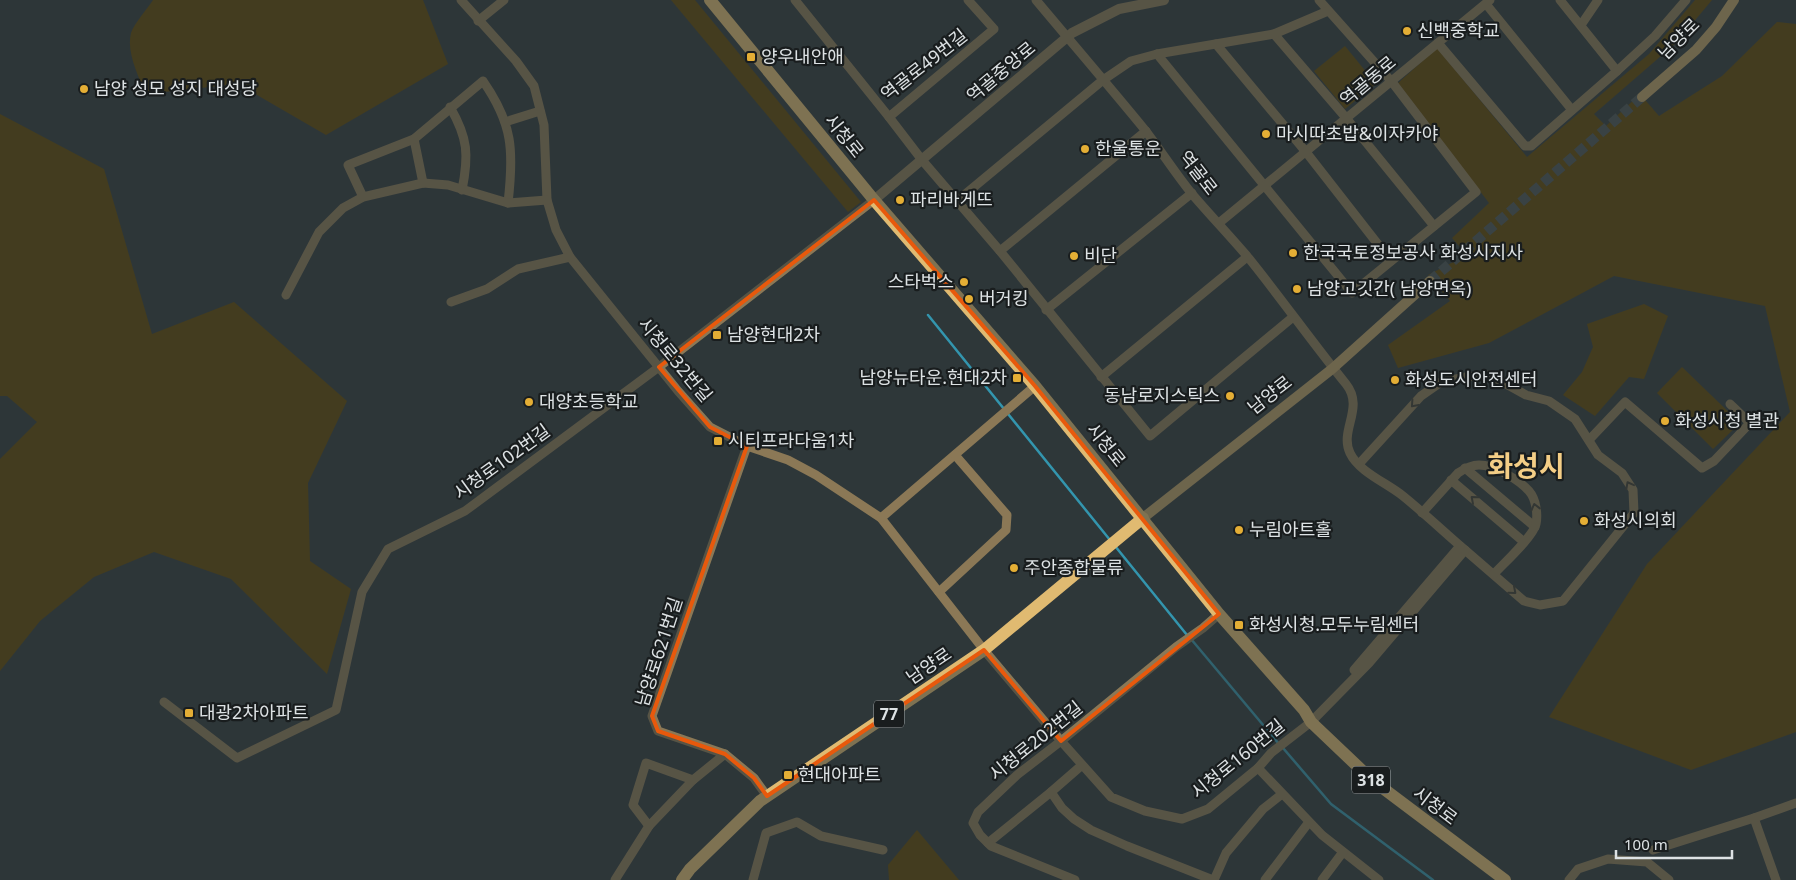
<svg xmlns="http://www.w3.org/2000/svg" width="1796" height="880" font-family="'Noto Sans','Noto Sans KR',sans-serif">
  <rect width="100%" height="100%" fill="#2e3739"/>
  <!-- green -->
  <g fill="#5e4300">
    <path d="M153,0H423L448,64L326,135L238,84L145,94C139,76 126,53 131,33C134,24 147,9 153,0Z"/>
    <polygon points="671,0 695,0 861,202 848,212"/>
    <polygon points="1695,0 1712,0 1676,43 1594,114 1606,126 1640,94 1659,116 1722,76 1777,22 1796,24 1796,732 1691,770 1549,717 1647,564 1790,412 1765,306 1614,276 1489,343 1398,368 1388,345 1450,301 1428,275 1467,255 1452,238 1489,203 1398,83 1437,48 1527,157 1649,54"/>
    <polygon points="1345,46 1376,84 1345,109 1314,71"/>
    <polygon points="0,114 104,169 152,334 234,302 347,401 308,483 310,561 351,589 327,674 231,579 154,552 94,577 40,621 0,671 0,459 37,422 7,396 0,396"/>
    <polygon points="1644,304 1668,316 1644,379 1629,377 1595,416 1563,395 1582,372 1593,347 1587,324"/>
    <polygon points="1682,367 1740,423 1713,449 1657,393"/>
    <polygon points="917,830 959,880 889,880 888,865"/>
  </g>
  <g fill="none" stroke-linecap="round" stroke-linejoin="round">
    <!-- stream -->
    <g stroke="#3395ae" stroke-width="2.5">
      <polyline points="928,315 1110,540"/>
      <polyline points="1115,546 1187,635"/>
      <polyline points="1191,639 1279,744"/>
      <polyline points="1283,748 1331,804 1433,880"/>
    </g>
    <!-- secondary-tunnel -->
    <polyline stroke="#485153" stroke-width="10" stroke-dasharray="10 5" stroke-linecap="butt" points="1430,281 1642,97"/>
    <!-- minor -->
    <g stroke="#8b7856" stroke-width="9">
      <polyline points="461,0 516,61 534,86 544,125 547,200 556,230 570,257 678,391 710,427 747,446 788,460 816,475 881,518 984,650 1061,741 1111,797 1145,811 1182,819 1208,809 1258,768 1271,753 1311,722 1369,663 1465,550 1524,601 1540,605 1563,601 1634,513 1633,490 1622,473 1598,455 1575,419 1549,401 1526,395 1490,375 1466,377 1441,382 1421,396 1359,464"/>
      <polyline points="795,0 889,117 994,29 968,0"/>
      <path d="M1036,0C1072,43 1109,86 1145,130C1161,151 1175,173 1192,194C1210,215 1229,235 1247,256C1281,298 1312,342 1346,384C1365,408 1339,430 1350,453C1359,472 1387,483 1403,496C1424,513 1444,532 1465,550"/>
      <polyline points="1560,0 1617,71 1655,36 1686,0"/>
      <polyline points="1486,4 1572,110"/>
      <polyline points="478,21 504,0"/>
      <polyline points="1581,25 1598,0"/>
      <polyline points="1274,34 1347,119 1434,226"/>
      <polyline points="1438,43 1525,146 1531,146 1617,71"/>
      <polyline points="1216,44 1306,152 1391,261"/>
      <polyline points="1157,54 1352,293 1476,192 1392,82 1319,0"/>
      <path d="M450,107C468,138 469,155 462,190"/>
      <polyline points="889,117 922,160 1000,251 1150,436 1293,317"/>
      <polyline points="505,122 540,111"/>
      <polyline points="414,139 423,183"/>
      <path d="M363,197L348,165L414,139L483,81C513,124 514,151 508,203"/>
      <polyline points="957,201 1103,80 1131,61 1157,54 1274,34 1328,11"/>
      <polyline points="1219,223 1490,0"/>
      <polyline points="1000,251 1146,131"/>
      <polyline points="286,295 319,232 343,208 363,197 423,183 448,185 508,203 547,200"/>
      <polyline points="451,302 487,289 518,269 570,257"/>
      <polyline points="1046,310 1192,193"/>
      <polyline points="1101,377 1247,257"/>
      <polyline points="1589,440 1625,402 1702,468 1714,461 1750,423 1730,404"/>
      <polyline points="1465,468 1535,527"/>
      <polyline points="1451,480 1524,542"/>
      <path d="M1422,513L1458,473C1464,469 1472,465 1479,465C1495,465 1519,480 1529,491C1536,499 1538,514 1536,524C1533,537 1503,564 1494,574"/>
      <polyline points="881,518 1035,386"/>
      <polyline points="939,592 1006,530 1007,515 955,455"/>
      <polyline points="1354,670 1460,546"/>
      <polyline points="164,702 237,758 336,710 362,592 388,549 465,511 659,367 874,200"/>
      <polyline points="725,754 754,778 767,796"/>
      <polyline points="1258,768 1322,835 1379,880"/>
      <polyline points="1051,792 1062,808 1074,819 1091,830 1127,846 1213,880"/>
      <polyline points="1754,818 1776,880"/>
      <polyline points="649,826 693,780"/>
      <polyline points="988,843 1051,792 1082,765"/>
      <polyline points="1653,850 1754,818 1796,803"/>
      <polyline points="615,880 649,826 633,805 646,763 693,780 725,754 658,731 652,716 747,446"/>
      <polyline points="753,880 766,833 797,822 821,836 883,850"/>
      <polyline points="1075,880 991,846 980,835 973,823 978,812 1017,775 1061,741 1176,647 1203,628 1219,614"/>
      <polyline points="1214,880 1226,853 1263,809 1282,794"/>
      <polyline points="1265,880 1309,822"/>
      <polyline points="1322,880 1343,852"/>
      <polyline points="1569,880 1578,869 1608,859 1647,862 1669,880"/>
    </g>
    <!-- tertiary -->
    <polyline stroke="#8b7856" stroke-width="10" points="874,200 1072,33 1119,9 1164,0"/>
    <!-- secondary -->
    <g stroke="#bb9d65" stroke-width="10">
      <polyline points="1642,97 1696,50 1716,27 1734,0"/>
      <polyline points="1143,518 1332,369 1430,281"/>
    </g>
    <!-- primary -->
    <g stroke="#e0ba71" stroke-width="12">
      <polyline points="710,0 874,200 1035,386 1219,614 1304,710 1311,722 1372,780 1505,880"/>
      <polyline points="682,880 690,869 760,801 984,650 1143,518"/>
    </g>
  </g>
  <!-- one-way arrows -->
  <defs><path id="oneway-chevron" d="M-2-3.5L2.5 0L-2 3.5" fill="none" stroke-width="1.6" stroke-linecap="round" stroke-linejoin="round" transform="scale(1.25)"/></defs>
  <g stroke="#3b382f">
    <use href="#oneway-chevron" transform="translate(1414 404) rotate(132)"/>
    <use href="#oneway-chevron" transform="translate(1629 485) rotate(-118)"/>
    <use href="#oneway-chevron" transform="translate(1474 499) rotate(-139)"/>
    <use href="#oneway-chevron" transform="translate(1535 507) rotate(-104)"/>
    <use href="#oneway-chevron" transform="translate(1513 591) rotate(41)"/>
  </g>
  <!-- marked area -->
  <path d="M0 0H1796V880H0ZM874,200L1035,386L1219,614L1061,741L984,650L767,796L754,778L725,754L658,731L652,716L747,446L710,427L659,367Z" fill="#2e3739" fill-opacity=".55" fill-rule="evenodd"/>
  <path fill="none" stroke="#e8590c" stroke-width="4" stroke-linejoin="round" d="M874,200L1035,386L1219,614L1061,741L984,650L767,796L754,778L725,754L658,731L652,716L747,446L710,427L659,367Z"/>
  <!-- markers -->
  <g fill="#e4ae35" stroke="#191d1e" stroke-width="2">
    <circle cx="1407" cy="31" r="5"/>
    <rect x="746" y="52" width="10" height="10" rx="2.5"/>
    <circle cx="84" cy="89" r="5"/>
    <circle cx="1266" cy="134" r="5"/>
    <circle cx="1085" cy="149" r="5"/>
    <circle cx="900" cy="200" r="5"/>
    <circle cx="1293" cy="253" r="5"/>
    <circle cx="1074" cy="256" r="5"/>
    <circle cx="964" cy="282" r="5"/>
    <circle cx="1297" cy="289" r="5"/>
    <circle cx="969" cy="299" r="5"/>
    <rect x="712" y="330" width="10" height="10" rx="2.5"/>
    <rect x="1012" y="373" width="10" height="10" rx="2.5"/>
    <circle cx="1395" cy="380" r="5"/>
    <circle cx="1230" cy="396" r="5"/>
    <circle cx="529" cy="402" r="5"/>
    <circle cx="1665" cy="421" r="5"/>
    <rect x="713" y="436" width="10" height="10" rx="2.5"/>
    <circle cx="1584" cy="521" r="5"/>
    <circle cx="1239" cy="530" r="5"/>
    <circle cx="1014" cy="568" r="5"/>
    <rect x="1234" y="620" width="10" height="10" rx="2.5"/>
    <rect x="184" y="708" width="10" height="10" rx="2.5"/>
    <rect x="783" y="770" width="10" height="10" rx="2.5"/>
  </g>
  <g text-anchor="middle" stroke-width="4.5" stroke-linejoin="round" paint-order="stroke">
    <!-- shield labels -->
    <g fill="#191d1e" stroke="#a2a7a9" stroke-width="1">
      <rect x="874" y="700.5" width="30" height="27" rx="4"/>
      <rect x="1352" y="766.5" width="38" height="27" rx="4"/>
    </g>
    <g font-size="16" font-weight="bold" fill="#dde2e4">
      <text x="889" y="720">77</text>
      <text x="1371" y="786">318</text>
    </g>
    <!-- poi labels -->
    <g font-size="18" fill="#dde2e4" stroke="#191d1e" text-anchor="start">
      <text x="1417" y="37">신백중학교</text>
      <text x="761" y="63">양우내안애</text>
      <text x="94" y="95">남양 성모 성지 대성당</text>
      <text x="1276" y="140">마시따초밥&amp;이자카야</text>
      <text x="1095" y="155">한울통운</text>
      <text x="910" y="206">파리바게뜨</text>
      <text x="1303" y="259">한국국토정보공사 화성시지사</text>
      <text x="1084" y="262">비단</text>
      <text x="954" y="288" text-anchor="end">스타벅스</text>
      <text x="1307" y="295">남양고깃간( 남양면옥)</text>
      <text x="979" y="305">버거킹</text>
      <text x="727" y="341">남양현대2차</text>
      <text x="1007" y="384" text-anchor="end">남양뉴타운.현대2차</text>
      <text x="1405" y="386">화성도시안전센터</text>
      <text x="1220" y="402" text-anchor="end">동남로지스틱스</text>
      <text x="539" y="408">대양초등학교</text>
      <text x="1675" y="427">화성시청 별관</text>
      <text x="728" y="447">시티프라다움1차</text>
      <text x="1594" y="527">화성시의회</text>
      <text x="1249" y="536">누림아트홀</text>
      <text x="1024" y="574">주안종합물류</text>
      <text x="1249" y="631">화성시청.모두누림센터</text>
      <text x="199" y="719">대광2차아파트</text>
      <text x="798" y="781">현대아파트</text>
    </g>
    <!-- street labels -->
    <g font-size="18" fill="#dde2e4" stroke="#191d1e">
      <text transform="translate(1679 39) rotate(-45)" y="6">남양로</text>
      <text transform="translate(924 65) rotate(-38)" y="6">역골로49번길</text>
      <text transform="translate(1001 72) rotate(-40)" y="6">역골중앙로</text>
      <text transform="translate(1368 81) rotate(-40)" y="6">역골동로</text>
      <text transform="translate(844 136) rotate(51)" y="6">시청로</text>
      <text transform="translate(1198 173) rotate(52)" y="6">역골로</text>
      <text transform="translate(675 360) rotate(50)" y="6">시청로32번길</text>
      <text transform="translate(1270 395) rotate(-38)" y="6">남양로</text>
      <text transform="translate(1106 445) rotate(51)" y="6">시청로</text>
      <text transform="translate(502 462) rotate(-36)" y="6">시청로102번길</text>
      <text transform="translate(659 652) rotate(-72)" y="6">남양로621번길</text>
      <text transform="translate(929 666) rotate(-34)" y="6">남양로</text>
      <text transform="translate(1036 741) rotate(-39)" y="6">시청로202번길</text>
      <text transform="translate(1238 759) rotate(-39)" y="6">시청로160번길</text>
      <text transform="translate(1435 806) rotate(37)" y="6">시청로</text>
    </g>
    <!-- town labels -->
    <g font-size="28" font-weight="bold" fill="#f4ce86" stroke="#191d1e">
      <text x="1526" y="476">화성시</text>
    </g>
  </g>
  <!-- scale -->
  <path d="M1616 850v8h116v-8" fill="none" stroke="#dde2e4" stroke-width="2.5"/>
  <text x="1624" y="850" font-size="15" fill="#dde2e4" stroke="#191d1e" stroke-width="4" paint-order="stroke">100 m</text>
</svg>
